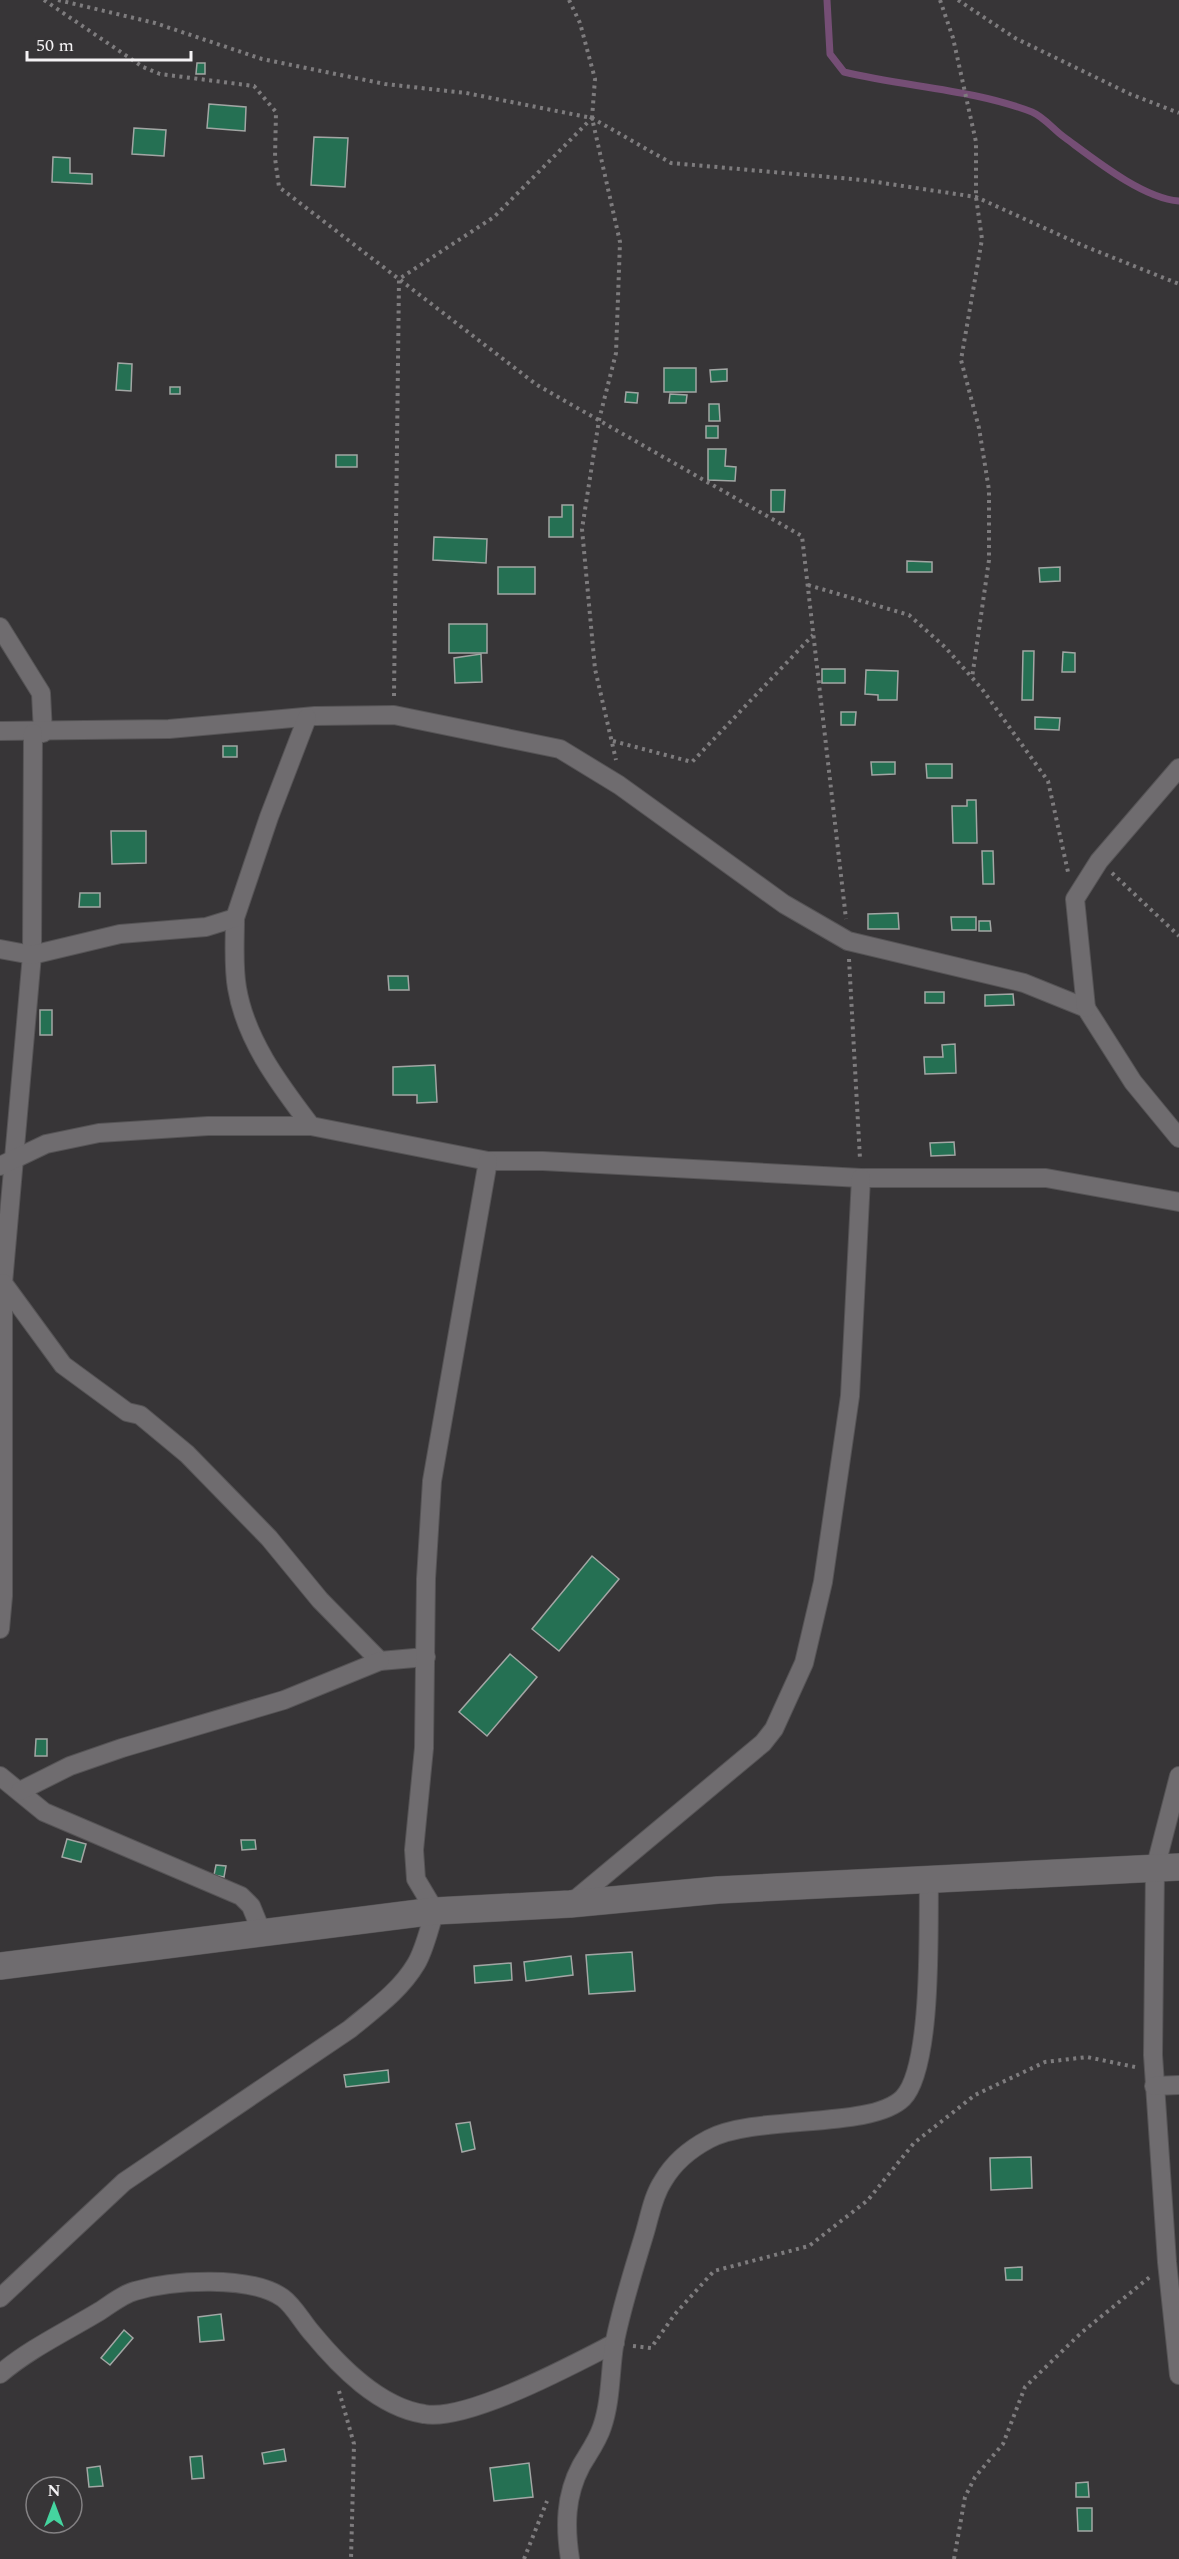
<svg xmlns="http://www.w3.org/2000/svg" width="1179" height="2559" font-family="Spectral,serif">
  <rect width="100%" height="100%" fill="#373537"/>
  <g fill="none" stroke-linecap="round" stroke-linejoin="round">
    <!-- stream -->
    <path stroke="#754e75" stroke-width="7" d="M827,0L830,54L844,72C906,87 972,89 1032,112C1044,117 1054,130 1064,137C1094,159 1142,198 1179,201"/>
  </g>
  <!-- building -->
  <g fill="#257053" stroke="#a2a6a4" stroke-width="1.5">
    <polygon points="197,63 205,63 205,74 196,74"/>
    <polygon points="209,104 246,107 245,131 207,128"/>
    <polygon points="134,128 166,130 164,156 132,154"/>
    <polygon points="314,137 348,138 345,187 311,185"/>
    <polygon points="53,157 70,158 70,173 92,174 92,184 52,182"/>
    <polygon points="118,363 132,364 131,391 116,390"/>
    <rect x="664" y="368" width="32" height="24"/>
    <polygon points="727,369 727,381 711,382 710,370"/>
    <rect x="170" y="387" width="10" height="7"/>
    <polygon points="626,392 638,393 637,403 625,402"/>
    <polygon points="670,394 687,395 686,403 669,403"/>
    <polygon points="709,404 719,404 720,421 709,421"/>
    <rect x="706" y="426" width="12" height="12"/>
    <polygon points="708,449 726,449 725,466 736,467 735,481 708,480"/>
    <rect x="336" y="455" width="21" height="12"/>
    <polygon points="771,490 785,490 784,512 771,512"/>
    <polygon points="562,505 573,505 573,537 549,537 549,517 562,517"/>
    <polygon points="434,537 487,539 486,563 433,560"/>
    <polygon points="907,561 932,562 932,572 907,572"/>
    <rect x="498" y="567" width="37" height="27"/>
    <polygon points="1060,567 1060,581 1040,582 1039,568"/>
    <rect x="449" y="624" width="38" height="29"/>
    <polygon points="1023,651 1034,651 1033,700 1022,700"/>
    <polygon points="1063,652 1075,653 1075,672 1062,672"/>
    <polygon points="481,654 482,682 455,683 454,658"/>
    <rect x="822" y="669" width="23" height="14"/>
    <polygon points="866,670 898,671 897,700 878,700 878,695 865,694"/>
    <polygon points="841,712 856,712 855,725 841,725"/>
    <polygon points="1035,717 1060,718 1059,730 1035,729"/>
    <rect x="223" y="746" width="14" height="11"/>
    <polygon points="871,762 895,762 895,774 872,775"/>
    <polygon points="926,764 952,764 952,778 927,778"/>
    <polygon points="967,800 976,800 977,843 953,843 952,806 967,806"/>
    <polygon points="111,831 146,831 146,863 112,864"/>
    <polygon points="982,851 993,851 994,884 983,884"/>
    <polygon points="80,893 100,893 100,907 79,907"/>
    <polygon points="898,913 899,929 868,929 868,914"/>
    <polygon points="951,917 976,917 976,930 952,930"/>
    <polygon points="979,921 990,921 991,931 979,931"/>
    <polygon points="388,976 408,976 409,990 389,990"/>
    <rect x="925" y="992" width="19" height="11"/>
    <polygon points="1013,994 1014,1005 985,1006 985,995"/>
    <rect x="40" y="1010" width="12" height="25"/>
    <polygon points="955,1044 956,1073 925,1074 924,1057 943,1057 942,1045"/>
    <polygon points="435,1065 437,1102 417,1103 417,1095 393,1095 393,1067"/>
    <polygon points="954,1142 955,1155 931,1156 930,1143"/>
    <polygon points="592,1556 619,1579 559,1651 532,1629"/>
    <polygon points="510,1654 537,1677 487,1736 459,1712"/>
    <polygon points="36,1739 47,1739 47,1756 35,1756"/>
    <polygon points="67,1839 86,1844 81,1862 62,1857"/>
    <polygon points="241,1840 255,1840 256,1849 242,1850"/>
    <polygon points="216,1865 226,1866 224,1877 214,1875"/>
    <polygon points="632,1952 635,1991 589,1994 586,1955"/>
    <polygon points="571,1956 573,1975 526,1981 524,1962"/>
    <polygon points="511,1963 512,1980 475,1983 474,1966"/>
    <polygon points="388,2070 389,2082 346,2087 344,2075"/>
    <polygon points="470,2122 475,2149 462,2152 456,2124"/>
    <polygon points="1031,2157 1032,2188 991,2190 990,2158"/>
    <polygon points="1022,2267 1022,2280 1006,2280 1005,2268"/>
    <polygon points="221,2314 224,2340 200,2342 198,2317"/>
    <polygon points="124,2330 133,2338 110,2365 101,2358"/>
    <polygon points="284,2449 286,2461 264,2464 262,2453"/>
    <polygon points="202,2456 204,2478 192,2479 190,2457"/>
    <polygon points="529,2463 533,2497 494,2501 490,2468"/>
    <polygon points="100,2466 103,2486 89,2487 87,2468"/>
    <polygon points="1088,2482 1089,2497 1076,2497 1076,2483"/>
    <polygon points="1077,2508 1092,2508 1092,2531 1078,2531"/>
  </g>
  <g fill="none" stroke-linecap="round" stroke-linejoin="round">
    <defs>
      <g id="street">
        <polyline points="0,627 41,693 43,733"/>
        <polyline points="0,731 169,729 315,716 394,715 560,749 619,785 784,904 848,941 1024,983 1086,1008 1133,1082 1179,1138"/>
        <polyline points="33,733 32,955 3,1283 63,1365 127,1412 140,1415 187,1454 269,1538 320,1600 380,1661 426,1657"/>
        <path d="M235,918C235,940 233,966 237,988C246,1041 280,1085 311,1126"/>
        <polyline points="0,949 32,955 120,934 206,927 235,918 269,817 307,718"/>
        <polyline points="1086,1008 1075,899 1099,861 1179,768"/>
        <polyline points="0,1166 46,1144 99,1133 208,1126 311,1126 488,1161 543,1161 861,1178 1046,1178 1179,1202"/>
        <polyline points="0,1629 3,1596 3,1283"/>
        <polyline points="0,1776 44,1812 241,1896 251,1906 262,1933"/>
        <polyline points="1179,1776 1155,1869 1153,2055 1167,2262 1179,2375"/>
        <polyline points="20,1791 70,1766 122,1748 284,1700 380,1661"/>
        <polyline points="570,1904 763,1743 774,1729 804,1663 823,1582 850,1396 861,1178"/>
        <polyline points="1154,2086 1179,2085"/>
        <path d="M0,2298L124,2182L350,2029C374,2009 400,1991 416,1964C425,1949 429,1928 435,1911L416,1879L414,1850L424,1748L426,1579L432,1481L488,1161"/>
        <path d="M0,2374C29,2349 67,2331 100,2311C111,2304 123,2294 135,2291C172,2280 251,2275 283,2298C294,2306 303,2323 312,2333C340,2367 379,2407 424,2414C467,2422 574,2364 615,2343"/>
        <path d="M570,2559C565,2527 565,2496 581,2466C588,2454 598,2440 602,2427C611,2401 610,2372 614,2346C621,2308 634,2269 645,2232C650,2215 653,2196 663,2181C674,2162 690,2149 709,2139C757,2114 871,2130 903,2098C933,2067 928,1926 929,1880"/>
      </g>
      <polyline id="secondary" points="0,1966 435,1911 570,1904 718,1890 1179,1867"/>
    </defs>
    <!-- street casing -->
    <use href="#street" stroke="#565456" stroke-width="20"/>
    <!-- secondary casing -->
    <use href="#secondary" stroke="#565456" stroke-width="28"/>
    <!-- path -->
    <g stroke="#7e7c7e" stroke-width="4" stroke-dasharray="3 4.5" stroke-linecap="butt">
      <polyline points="44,0 143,67 160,74 254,86 276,112 275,158 279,187 537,385 802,536 846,919"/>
      <polyline points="58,0 155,23 262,59 385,84 466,93 592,118 671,163 863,180 976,197 1084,246 1179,284"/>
      <polyline points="569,0 580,23 595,79 592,118 620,242 616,353 599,420 582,529 595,669 616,760"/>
      <polyline points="940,0 953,38 976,142 976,197 982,239 961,360 979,428 989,490 989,560 972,678"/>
      <polyline points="958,0 1015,38 1130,94 1179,113"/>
      <polyline points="808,585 909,615 945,647 982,689 1048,781 1068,872"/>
      <polyline points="394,696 399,279 494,217 592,118"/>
      <polyline points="613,741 692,762 813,635"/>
      <polyline points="1112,873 1179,936"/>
      <polyline points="849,959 860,1159"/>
      <polyline points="633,2346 651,2348 675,2314 714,2271 809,2246 868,2200 914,2143 975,2095 1045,2062 1087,2057 1135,2067"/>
      <polyline points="339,2391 354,2444 351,2559"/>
      <polyline points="524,2559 547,2501"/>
      <polyline points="954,2559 965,2497 975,2477 1003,2444 1025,2387 1081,2333 1151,2276"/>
    </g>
    <!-- street -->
    <use href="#street" stroke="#6f6c6f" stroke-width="18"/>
    <!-- secondary -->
    <use href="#secondary" stroke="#6f6c6f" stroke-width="27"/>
  </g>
  <!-- north arrow -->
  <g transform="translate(54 2505)"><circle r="28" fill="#373537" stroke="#838183" stroke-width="1.5"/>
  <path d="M0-4.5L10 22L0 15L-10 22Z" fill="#45d49f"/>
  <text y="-9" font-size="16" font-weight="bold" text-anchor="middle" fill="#f4f2f4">N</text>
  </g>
  <!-- scale -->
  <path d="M27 51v9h164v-9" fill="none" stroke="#f4f2f4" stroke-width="3"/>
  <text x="36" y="51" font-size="18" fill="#f4f2f4" stroke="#373537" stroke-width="4.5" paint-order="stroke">50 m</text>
</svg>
